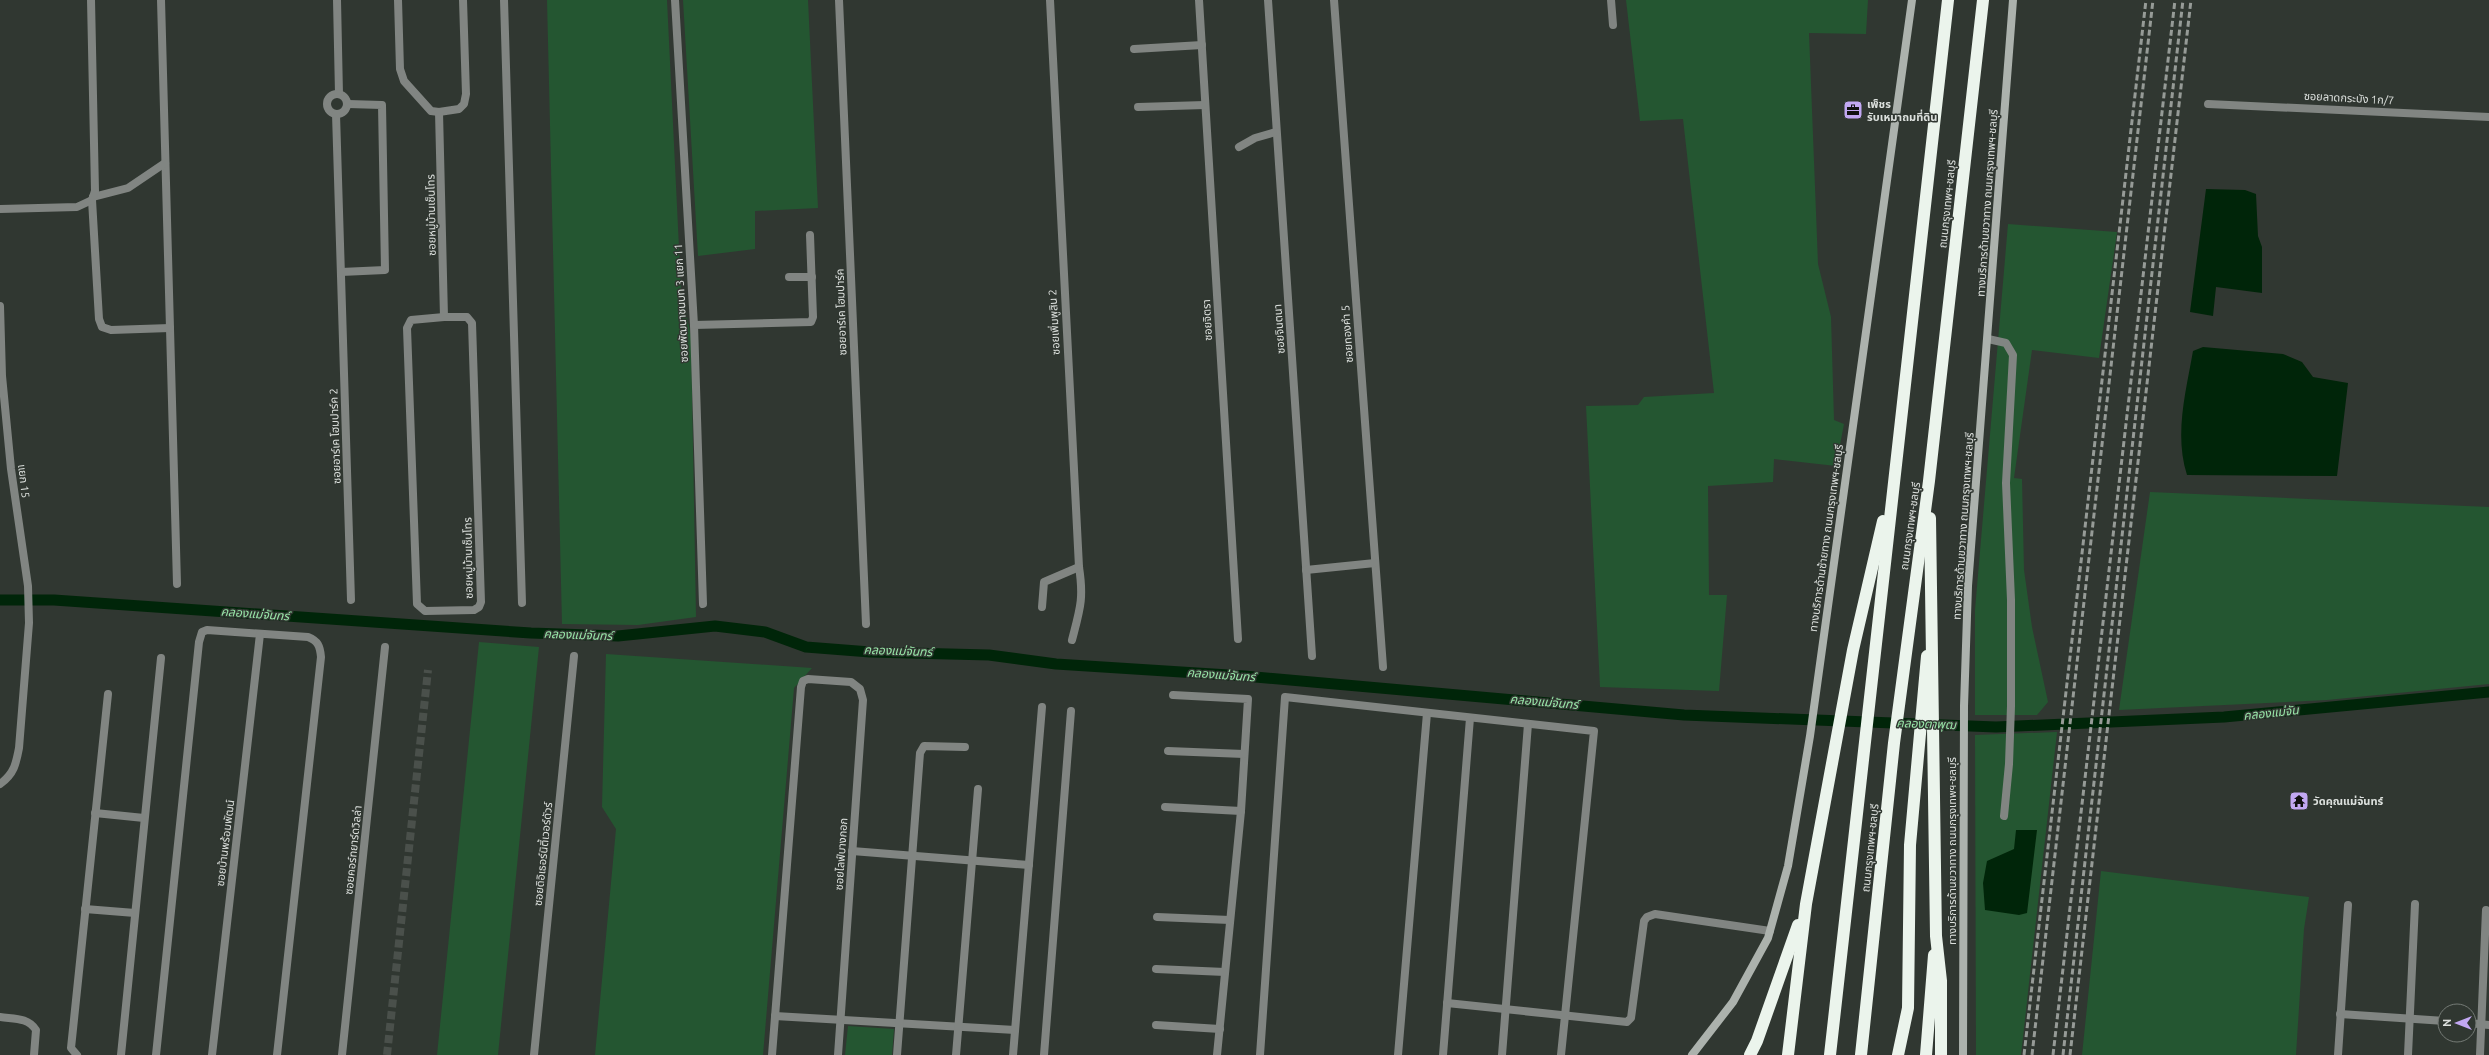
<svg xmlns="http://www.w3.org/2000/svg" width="2489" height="1055" font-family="Ubuntu,'Noto Sans Thai',sans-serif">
  <rect width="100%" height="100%" fill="#303731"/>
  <!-- green -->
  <g fill="#245631">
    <polygon points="547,0 667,0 681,289 691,336 696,617 638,625 562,624"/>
    <polygon points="683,0 808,0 818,208 755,211 755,249 698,256"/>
    <polygon points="1626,0 1868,0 1866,34 1809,33 1818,264 1831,317 1834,420 1844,424 1836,466 1774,459 1773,482 1708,486 1709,595 1727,595 1719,691 1600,687 1586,406 1638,405 1644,397 1714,393 1683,119 1640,121"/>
    <polygon points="2008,224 2117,232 2099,358 2032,350 2014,478 2022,479 2024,570 2032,627 2048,702 2037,715 1975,715 1975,610"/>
    <polygon points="2150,492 2489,507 2489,684 2327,700 2119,710"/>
    <polygon points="479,642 539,647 498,1055 437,1055"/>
    <polygon points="606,654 812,668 794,688 763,1055 595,1055 616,829 602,807"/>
    <polygon points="2057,732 2021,1055 1976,1055 1975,735"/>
    <polygon points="2101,871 2309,897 2304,929 2296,1055 2082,1055"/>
    <polygon points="848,1026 894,1029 892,1055 845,1055"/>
  </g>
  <!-- water -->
  <g fill="#002509">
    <polygon points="2206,189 2245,190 2256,194 2258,236 2262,247 2262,293 2216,287 2213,316 2190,312"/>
    <path d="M2203,347L2283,354L2302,362L2313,377L2348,383L2337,476L2187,475C2174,435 2186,391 2193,351Z"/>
    <polygon points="2016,830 2037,830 2027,913 2019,915 1985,910 1983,883 1987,861 2014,849"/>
  </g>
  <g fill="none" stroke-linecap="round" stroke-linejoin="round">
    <!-- canal -->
    <polyline stroke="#002509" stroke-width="11" points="0,600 54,600 531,633 618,636 715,626 765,632 806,647 870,652 989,655 1056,664 1244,676 1684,715 1996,727 2224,717 2489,692"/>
    <!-- minor-tunnel -->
    <polyline stroke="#4a504b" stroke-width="8" stroke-dasharray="8 4" stroke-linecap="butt" points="387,1055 428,670"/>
    <!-- minor -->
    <g stroke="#818582" stroke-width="8">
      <polyline points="161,0 177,584"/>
      <polyline points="337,0 339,94"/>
      <polyline points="398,0 400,69 404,81 431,111 439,112 459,109 464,104 466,94 463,0"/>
      <polyline points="504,0 522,603"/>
      <polyline points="675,0 694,325 703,604"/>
      <polyline points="839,0 866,624"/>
      <path d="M1050,0L1079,567C1084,599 1080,609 1072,640"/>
      <polyline points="1199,0 1238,639"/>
      <polyline points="1268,0 1312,656"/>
      <polyline points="1334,0 1383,667"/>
      <polyline points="1611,0 1613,25"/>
      <polyline points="1134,49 1202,45"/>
      <circle cx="337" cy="104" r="10"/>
      <polyline points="2208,104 2489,117"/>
      <polyline points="1138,107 1205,105"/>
      <polyline points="439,112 444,317"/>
      <polyline points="336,114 351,600"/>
      <polyline points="1239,147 1255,138 1276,132"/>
      <polyline points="93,197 128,188 165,163"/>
      <polyline points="92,200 99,319 102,327 111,330 170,328"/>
      <polyline points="0,209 77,207 92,200 95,191 91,0"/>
      <polyline points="341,272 385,270 382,105 348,104"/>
      <polyline points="789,277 812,277"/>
      <path d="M0,306L2,376L11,469L28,586L29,623L19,748C16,764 14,774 0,784"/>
      <polygon points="444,317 467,317 472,323 481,602 479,607 474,610 425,611 417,604 407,328 411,320"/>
      <polyline points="694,325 811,322 813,317 810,235"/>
      <polyline points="1988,339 2006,343 2013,355 2006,483 2011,600 2011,706 2009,764 2004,816"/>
      <polyline points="1306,570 1375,563"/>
      <polyline points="1042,607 1044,582 1079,567"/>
      <polyline points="1173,695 1248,699 1241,811 1217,1055"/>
      <polyline points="1168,751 1244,754"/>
      <polyline points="1165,807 1241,811"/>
      <polyline points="95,813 144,818"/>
      <polyline points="852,851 1029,865"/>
      <polyline points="85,909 135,913"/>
      <polyline points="1157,917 1230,920"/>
      <polyline points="1156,969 1225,972"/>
      <polyline points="1447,1003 1627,1022 1631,1018 1644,921 1647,917 1655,914 1770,931"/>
      <polyline points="2340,1014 2445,1021"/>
      <polyline points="775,1016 1015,1030"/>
      <path d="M0,1017C14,1019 28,1017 36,1030L34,1055"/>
      <polyline points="2469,1023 2489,1025"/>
      <polyline points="1156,1025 1220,1029"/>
      <polyline points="77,1055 71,1048 108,694"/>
      <polyline points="121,1055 161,658"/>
      <path d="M156,1055L199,642L202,632L207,630L308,637C318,641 320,646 321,657L277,1055"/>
      <polyline points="212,1055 260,634"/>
      <polyline points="342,1055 385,647"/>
      <polyline points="534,1055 574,656"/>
      <polyline points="772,1055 801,687 803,681 808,679 851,682 860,689 863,700 838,1055"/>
      <polyline points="897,1055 920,753 924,746 965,747"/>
      <polyline points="956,1055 978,789"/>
      <polyline points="1013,1055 1042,707"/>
      <polyline points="1044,1055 1071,711"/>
      <polyline points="1260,1055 1285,697 1594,731 1561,1055"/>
      <polyline points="1398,1055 1427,713"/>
      <polyline points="1443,1055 1470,718"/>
      <polyline points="1502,1055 1528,724"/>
      <polyline points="2338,1055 2348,905"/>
      <polyline points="2408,1055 2415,904"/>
      <polyline points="2480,1055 2486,910"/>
    </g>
    <!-- secondary -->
    <g stroke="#acb2ad" stroke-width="8">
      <polyline points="1692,1055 1733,1002 1768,938 1788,866 1810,736 1912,0"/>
      <polyline points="1963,1055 1964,706 1968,586 2013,0"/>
    </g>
    <!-- motorway -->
    <g stroke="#ebf4ec" stroke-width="12">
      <polyline points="1930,518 1936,936 1941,981 1941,1055"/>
      <polyline points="1750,1055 1757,1041 1798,925"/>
      <polyline points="1788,1055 1806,904 1853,650 1883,521"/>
      <polyline points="1830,1055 1948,0"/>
      <polyline points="1861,1055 1894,743 1929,481 1983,0"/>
      <polyline points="1898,1055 1908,1008 1910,845 1927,656"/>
      <polyline points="1926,1055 1934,955"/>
    </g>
    <!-- rail -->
    <g stroke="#969b97" stroke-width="3" stroke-dasharray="6 3" stroke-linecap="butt">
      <polyline points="2024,1055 2146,0"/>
      <polyline points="2032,1055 2153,0"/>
      <polyline points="2053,1055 2175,0"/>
      <polyline points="2063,1055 2183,0"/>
      <polyline points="2070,1055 2191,0"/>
    </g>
  </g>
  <!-- icons -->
  <defs>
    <symbol id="office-square" viewBox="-11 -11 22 22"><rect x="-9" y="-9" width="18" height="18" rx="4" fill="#c2a8f3" stroke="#303731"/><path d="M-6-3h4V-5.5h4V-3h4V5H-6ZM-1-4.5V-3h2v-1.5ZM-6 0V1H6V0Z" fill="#111"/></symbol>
    <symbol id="temple-square" viewBox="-11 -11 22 22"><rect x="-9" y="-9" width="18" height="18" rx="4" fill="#c2a8f3" stroke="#303731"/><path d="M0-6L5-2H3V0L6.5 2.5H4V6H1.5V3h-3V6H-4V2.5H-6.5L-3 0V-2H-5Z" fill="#111"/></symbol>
  </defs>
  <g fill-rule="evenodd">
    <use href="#office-square" x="1842" y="99" width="22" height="22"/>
    <use href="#temple-square" x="2288" y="790" width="22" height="22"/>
  </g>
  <g text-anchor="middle" stroke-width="3" stroke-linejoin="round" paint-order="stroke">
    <!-- street labels -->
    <g font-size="11" fill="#dce0dd" stroke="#303731">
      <text transform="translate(2349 98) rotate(3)" y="4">ซอยลาดกระบัง 1ก/7</text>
      <text transform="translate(1987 203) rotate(-86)" y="4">ทางบริการด้านขวาทาง ถนนกรุงเทพฯ-ชลบุรี</text>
      <text transform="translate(1947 204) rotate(-84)" y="4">ถนนกรุงเทพฯ-ชลบุรี</text>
      <text transform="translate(431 215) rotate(-91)" y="4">ซอยหมู่บ้านเซ็นโทร</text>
      <text transform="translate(681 303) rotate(-93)" y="4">ซอยพัฒนาชนบท 3 แยก 11</text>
      <text transform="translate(841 312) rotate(-92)" y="4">ซอยอาร์เค โฮมปาร์ค</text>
      <text transform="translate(1207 320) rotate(-93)" y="4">ซอยจิตรา</text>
      <text transform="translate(1054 322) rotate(-93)" y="4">ซอยเพิ่มพูสิน 2</text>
      <text transform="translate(1279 329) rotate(-94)" y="4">ซอยจินตนา</text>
      <text transform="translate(1347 334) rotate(-94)" y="4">ซอยทองคำ 5</text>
      <text transform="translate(335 436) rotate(-92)" y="4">ซอยอาร์เค โฮมปาร์ค 2</text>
      <text transform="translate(24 481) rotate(83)" y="4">แยก 15</text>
      <text transform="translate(1910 526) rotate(-82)" y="4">ถนนกรุงเทพฯ-ชลบุรี</text>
      <text transform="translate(1963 526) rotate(-86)" y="4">ทางบริการด้านขวาทาง ถนนกรุงเทพฯ-ชลบุรี</text>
      <text transform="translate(1826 538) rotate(-82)" y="4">ทางบริการด้านซ้ายทาง ถนนกรุงเทพฯ-ชลบุรี</text>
      <text transform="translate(468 558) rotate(-91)" y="4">ซอยหมู่บ้านเซ็นโทร</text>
      <text transform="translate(225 843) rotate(-83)" y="4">ซอยบ้านพร้อมพัฒน์</text>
      <text transform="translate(1870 848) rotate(-84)" y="4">ถนนกรุงเทพฯ-ชลบุรี</text>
      <text transform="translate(353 850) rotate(-84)" y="4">ซอยคอร์ทยาร์ดวิลล่า</text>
      <text transform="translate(1952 851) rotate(-90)" y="4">ทางบริการด้านขวาทาง ถนนกรุงเทพฯ-ชลบุรี</text>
      <text transform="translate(543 854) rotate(-84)" y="4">ซอยดิอิเธอร์นิตี้เวอร์ดัวร์</text>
      <text transform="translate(841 854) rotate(-86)" y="4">ซอยไลฟ์บางกอก</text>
    </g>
    <!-- poi labels -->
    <g font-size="11" font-weight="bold" fill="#dce0dd" stroke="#303731" text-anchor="start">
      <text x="1867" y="108">เพ็ชร<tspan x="1867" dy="13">รับเหมาถมที่ดิน</tspan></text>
      <text x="2313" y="805">วัดคุณแม่จันทร์</text>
    </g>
    <!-- water labels -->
    <g font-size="12" font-style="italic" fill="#99e7a9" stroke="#303731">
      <text transform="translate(255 614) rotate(4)" y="4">คลองแม่จันทร์</text>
      <text transform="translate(578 635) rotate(2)" y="4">คลองแม่จันทร์</text>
      <text transform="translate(898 651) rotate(2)" y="4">คลองแม่จันทร์</text>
      <text transform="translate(1221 675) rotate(4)" y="4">คลองแม่จันทร์</text>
      <text transform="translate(1544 702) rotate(5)" y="4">คลองแม่จันทร์</text>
      <text transform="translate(2271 713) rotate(-6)" y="4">คลองแม่จัน</text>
      <text transform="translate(1926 724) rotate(2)" y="4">คลองตาพุฒ</text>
    </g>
  </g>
  <!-- north arrow -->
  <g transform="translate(2457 1023) rotate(270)"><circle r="19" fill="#303731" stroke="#757b76"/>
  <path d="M0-3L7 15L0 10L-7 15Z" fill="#c2a8f3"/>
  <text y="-6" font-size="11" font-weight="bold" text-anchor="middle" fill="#dce0dd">N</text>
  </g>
</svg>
